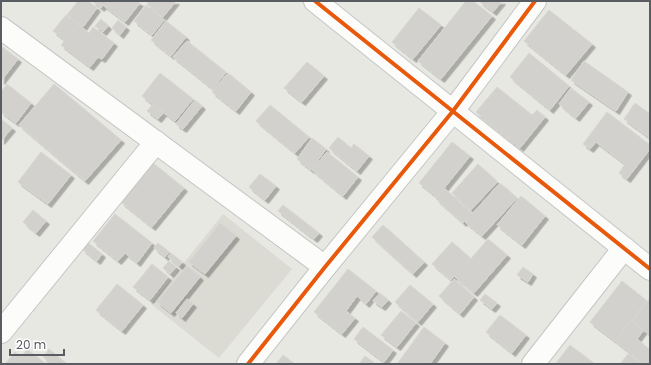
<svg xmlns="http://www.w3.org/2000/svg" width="651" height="365" font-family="Poppins,sans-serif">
  <defs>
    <filter id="shadow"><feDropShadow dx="3.5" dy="3.5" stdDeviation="0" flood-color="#0004"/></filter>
  </defs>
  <rect width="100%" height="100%" fill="#e8e8e3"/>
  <!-- education -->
  <polygon fill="#dbdad3" points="223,214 292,269 219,358 151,304"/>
  <!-- building -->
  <g fill="#d2d1ce" stroke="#d7d6d2" filter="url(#shadow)">
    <polygon points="78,1 88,1 97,8 83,27 67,15"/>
    <polygon points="92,1 136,1 140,3 125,22 103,5 101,8"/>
    <polygon points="149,1 176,1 163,17 147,4"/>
    <polygon points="466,1 473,1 492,16 441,79 418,61"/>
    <polygon points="479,1 502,1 493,12"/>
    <polygon points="146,5 164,20 152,35 134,21"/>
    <polygon points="419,8 441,25 413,59 392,42"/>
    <polygon points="549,10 592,44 566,75 524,41"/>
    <polygon points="66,15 89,33 93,27 114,43 102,59 98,57 90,67 61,45 65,40 53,31"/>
    <polygon points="101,19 108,26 103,32 95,26"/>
    <polygon points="118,20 126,27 120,35 112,28"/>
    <polygon points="166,21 186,37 171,56 151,40"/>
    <polygon points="187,41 226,72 213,89 173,57"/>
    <polygon points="1,46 18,59 1,81"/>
    <polygon points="529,53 569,86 550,110 510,77"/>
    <polygon points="584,61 628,92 616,111 571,80"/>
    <polygon points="307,62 324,76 302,102 284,88"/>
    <polygon points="160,73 193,99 175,121 142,96"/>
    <polygon points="228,73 251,92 236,111 212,92"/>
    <polygon points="7,84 31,103 16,123 1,112 1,92"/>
    <polygon points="54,84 121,140 85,181 19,125"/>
    <polygon points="497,87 532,115 537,110 545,117 520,148 476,112"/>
    <polygon points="571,88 589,102 576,118 559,104"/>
    <polygon points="195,100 202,106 183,129 176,124"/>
    <polygon points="635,103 650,114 650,138 624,119"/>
    <polygon points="152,105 163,113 158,119 147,111"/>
    <polygon points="270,105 309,137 295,153 256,121"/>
    <polygon points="607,112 650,145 650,149 627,179 619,173 625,164 596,142 590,149 583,144"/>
    <polygon points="1,119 12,128 1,141"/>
    <polygon points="338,137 351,148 354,144 369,156 357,171 329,148"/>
    <polygon points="312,138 326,149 311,170 297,159"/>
    <polygon points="452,142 470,156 437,197 419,183"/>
    <polygon points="41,152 71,175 48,204 18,182"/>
    <polygon points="327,152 358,177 343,196 312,170"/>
    <polygon points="153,163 184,188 152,227 121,202"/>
    <polygon points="478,164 497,182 471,210 452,193"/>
    <polygon points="260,174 276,186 265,200 249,187"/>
    <polygon points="500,183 517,198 482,236 465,222"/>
    <polygon points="445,189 471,213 463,223 436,199"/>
    <polygon points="521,196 545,216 522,245 497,225"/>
    <polygon points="283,205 319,233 314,239 278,211"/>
    <polygon points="33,210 46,221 36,233 23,222"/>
    <polygon points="115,214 152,243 137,263 125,253 118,261 93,241"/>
    <polygon points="220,223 236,236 205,274 189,262"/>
    <polygon points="383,225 424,262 413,274 372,237"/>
    <polygon points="488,239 507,255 474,293 455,277"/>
    <polygon points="87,242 102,254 97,261 82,249"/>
    <polygon points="452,242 470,258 451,280 432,264"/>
    <polygon points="158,243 169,252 165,257 154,248"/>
    <polygon points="171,253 182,262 179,266 168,257"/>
    <polygon points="169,261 176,267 170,274 163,268"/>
    <polygon points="152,264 168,277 150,300 133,287"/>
    <polygon points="187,266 200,277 171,313 157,302"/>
    <polygon points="523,267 533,274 528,282 517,275"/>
    <polygon points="348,269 376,291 366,304 357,296 346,311 355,318 342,334 314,312"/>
    <polygon points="454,279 474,297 460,314 439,296"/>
    <polygon points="622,281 647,301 615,341 590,322"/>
    <polygon points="117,284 143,305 122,331 96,310"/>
    <polygon points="410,285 433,304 418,322 395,302"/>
    <polygon points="380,293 388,300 382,307 373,301"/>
    <polygon points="485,294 497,303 492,309 480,300"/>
    <polygon points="650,298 650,335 632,321"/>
    <polygon points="187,299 193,304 182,318 176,313"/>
    <polygon points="401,311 416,323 397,347 381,335"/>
    <polygon points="500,315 526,335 512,353 486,332"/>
    <polygon points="631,321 643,331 637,339 650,350 650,364 644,364 615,341"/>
    <polygon points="363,327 393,350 384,362 354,339"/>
    <polygon points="424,327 445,343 430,364 397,364"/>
    <polygon points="570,345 595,364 558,364 556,363"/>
    <polygon points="27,349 46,364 5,364 15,352 22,357"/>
    <polygon points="49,349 67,364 52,364 43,357"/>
    <polygon points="628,354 642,364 620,364"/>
    <polygon points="283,355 295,364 276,364"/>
    <polygon points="365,356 376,364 359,364"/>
  </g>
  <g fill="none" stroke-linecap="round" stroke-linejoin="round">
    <defs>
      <g id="minor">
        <polyline points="315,1 650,269"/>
        <polyline points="1,28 325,267"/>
        <polyline points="1,332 156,142"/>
        <polyline points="248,364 325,267 453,111 535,1"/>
        <polyline points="533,364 624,248"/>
      </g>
    </defs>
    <!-- minor casing -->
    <use href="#minor" stroke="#c5c5c5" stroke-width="24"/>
    <!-- minor -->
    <use href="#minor" stroke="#fcfcfb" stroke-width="22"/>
    <defs>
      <g id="cycleway">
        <polyline points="315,1 650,269"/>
        <polyline points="248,364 325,267 453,111 535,1"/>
      </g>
    </defs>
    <!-- cycleway casing -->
    <use href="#cycleway" stroke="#fff" stroke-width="6"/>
    <!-- cycleway -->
    <use href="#cycleway" stroke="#e8590c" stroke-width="4"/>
  </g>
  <!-- border -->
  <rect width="651" height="365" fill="none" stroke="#595c60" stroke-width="4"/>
  <!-- scale -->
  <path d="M10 349v6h54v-6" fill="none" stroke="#595c60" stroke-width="2"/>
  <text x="16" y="349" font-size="12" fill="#595c60" stroke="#ffffff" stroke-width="3" paint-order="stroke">20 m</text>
</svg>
